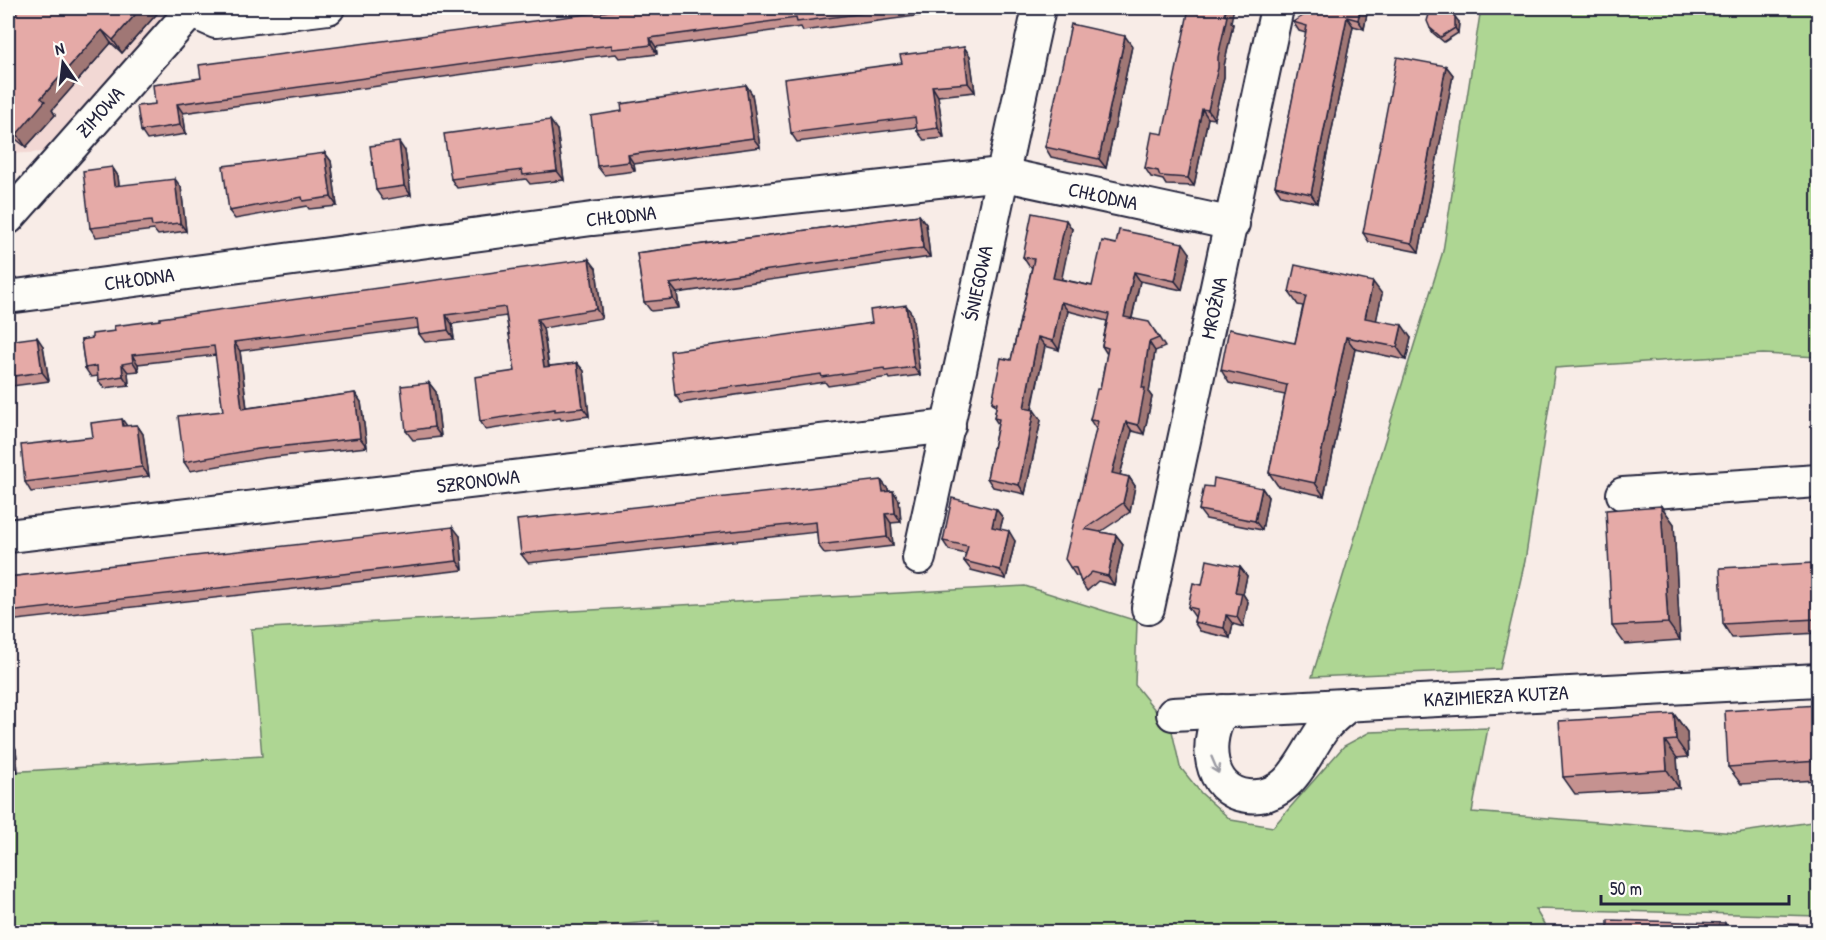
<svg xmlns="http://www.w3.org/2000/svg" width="1826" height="940" font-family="'Patrick Hand',sans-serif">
  <rect width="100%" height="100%" fill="#f8ece7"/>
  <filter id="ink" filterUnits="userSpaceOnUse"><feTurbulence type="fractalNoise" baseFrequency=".0167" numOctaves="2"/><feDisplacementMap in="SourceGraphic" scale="12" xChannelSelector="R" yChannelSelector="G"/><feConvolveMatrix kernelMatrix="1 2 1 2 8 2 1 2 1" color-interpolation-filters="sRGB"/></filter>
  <g filter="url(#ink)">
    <!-- built -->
    <polygon fill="#f2d8d4" points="8,8 171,8 45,152 8,154"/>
    <!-- green -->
    <g fill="#aed693" stroke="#687c67" stroke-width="1.5">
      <polygon points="1481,8 1818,8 1818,357 1763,354 1555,368 1525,561 1500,669 1312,677 1443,251"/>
      <polygon points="1025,586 1137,621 1135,685 1172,731 1180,767 1201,793 1231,820 1273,827 1344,746 1370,732 1488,728 1472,812 1736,833 1818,821 1818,916 1535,909 1549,932 660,932 659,921 537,932 8,932 8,772 262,756 251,629"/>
    </g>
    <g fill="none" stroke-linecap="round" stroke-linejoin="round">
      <defs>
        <g id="minor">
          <polyline points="191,11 216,22 328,8"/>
          <polyline points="8,218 194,8"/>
          <polyline points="8,297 592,219 1001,174 1233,224"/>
          <polyline points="1623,494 1818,481"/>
          <polyline points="8,536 949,426"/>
          <polyline points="919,558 1039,8"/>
          <polyline points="1148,608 1277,8"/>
          <path d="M1223,711C1203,738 1207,792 1248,796C1290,801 1304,755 1323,729C1330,719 1340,712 1350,704"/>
          <polyline points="1173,714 1818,680"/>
        </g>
      </defs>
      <!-- minor casing -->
      <use href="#minor" stroke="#22223b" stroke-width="36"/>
      <!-- minor -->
      <use href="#minor" stroke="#fdfcf7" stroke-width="32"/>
    </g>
    <!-- wall -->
    <g fill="#c59290" stroke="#22223b" stroke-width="1.5">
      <polygon points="162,8 122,53 111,43 52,110 55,115 26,147 8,133 8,23"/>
      <polygon points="633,8 976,8 803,31 801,27 656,47 657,54 642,56 619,58 616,54 581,58 183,113 186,134 147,140 141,131 155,104 201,78"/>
      <polygon points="1368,8 1364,29 1353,26 1317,203 1281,195 1275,186 1306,33 1299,31 1293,22"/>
      <polygon points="1231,22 1233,24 1224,66 1224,77 1214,119 1208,118 1194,186 1166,185 1163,180 1151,177 1145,168 1163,134"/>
      <polygon points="1459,22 1458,33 1444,42 1433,33 1430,28"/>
      <polygon points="1132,46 1106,168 1051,157 1045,147"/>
      <polygon points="964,47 970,56 975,92 938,96 944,138 924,140 917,131 917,127 797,142 791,133 902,63"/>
      <polygon points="1446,66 1453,75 1419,252 1369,242 1363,233"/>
      <polygon points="746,85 752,94 760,147 634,164 635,171 604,175 597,166 622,111"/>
      <polygon points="557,130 564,180 530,184 526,179 457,188 451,179"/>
      <polygon points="405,151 411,195 383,200 376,190"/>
      <polygon points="325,153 331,161 337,206 309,209 307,206 235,219 229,211"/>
      <polygon points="112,167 118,176 119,186 181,187 186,231 158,235 154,230 96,237 90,228"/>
      <polygon points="919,215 926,224 930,257 677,293 679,308 651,311 644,302 637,253"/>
      <polygon points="1072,229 1061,279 1092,286 1116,244 1190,253 1182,290 1140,281 1132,318 1155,331 1165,347 1155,351 1149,393 1152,397 1144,434 1132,431 1120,475 1129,477 1135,486 1130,512 1100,532 1116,535 1123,544 1114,585 1098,581 1087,591 1081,582 1079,576 1076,576 1070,567 1096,429 1090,420 1100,389 1107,354 1102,346 1107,321 1068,311 1059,350 1045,346 1032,410 1041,420 1025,494 993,487 987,478 998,424 994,418 996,407 992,402 1011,360 1032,267 1029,266 1023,257"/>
      <polygon points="596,268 602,318 543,328 549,366 577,363 584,371 589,416 561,420 560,418 486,430 480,421 515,371 506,316 452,324 454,339 425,342 419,334 418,328 240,351 247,408 355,393 361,402 367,447 264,458 190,471 184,462 223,411 216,355 138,364 139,371 128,372 129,385 104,388 98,380 98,376 91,377 85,368 81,340"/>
      <polygon points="1289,292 1382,294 1376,320 1411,338 1406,360 1355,349 1324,496 1278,486 1269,473 1285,395 1229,383 1221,370 1295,343 1303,306 1298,305"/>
      <polygon points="912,314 920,375 890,379 889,377 828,386 825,382 681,403 675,395 872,323"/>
      <polygon points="8,341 43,346 49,381 12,386 8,380"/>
      <polygon points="429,383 436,392 441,437 413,440 406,431"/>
      <polygon points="122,419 127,426 137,425 143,434 149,476 31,492 25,482 93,437"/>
      <polygon points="1213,487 1262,488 1268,497 1262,530 1206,519 1199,510"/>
      <polygon points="888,489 888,491 893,491 899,500 901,522 891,523 893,546 825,554 818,545 817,532 528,563 521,554"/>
      <polygon points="1661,506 1674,524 1680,640 1625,644 1612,626"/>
      <polygon points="996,509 1003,518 1000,529 1015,541 1006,579 971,570 964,561 966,554 949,550 943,541"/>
      <polygon points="460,536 463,570 8,621 8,577"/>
      <polygon points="1240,567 1247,576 1243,594 1248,602 1243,627 1233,624 1230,638 1200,631 1194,622 1195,617 1188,607 1202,585"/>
      <polygon points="1818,570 1818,633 1732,638 1723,624"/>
      <polygon points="1818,705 1818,780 1741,784 1728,767"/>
      <polygon points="1674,714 1687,732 1688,757 1677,758 1679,788 1575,794 1563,777"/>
      <polygon points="10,739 16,749 18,773 8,774 8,740"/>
    </g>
    <!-- shaded-wall -->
    <g fill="#a07775" stroke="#22223b" stroke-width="1.5">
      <polygon points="141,8 162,8 122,53 113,40"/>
      <polygon points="1226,8 1234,8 1231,22 1233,24 1224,66 1224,77 1214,119 1208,110"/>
      <polygon points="1360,8 1368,8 1364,29 1358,20"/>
      <polygon points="1453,14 1459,22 1458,33 1455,28"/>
      <polygon points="1347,17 1353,26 1317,203 1311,194"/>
      <polygon points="102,30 111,43 52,110 55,115 26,147 17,134 41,98"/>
      <polygon points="1125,36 1132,46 1106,168 1099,159"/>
      <polygon points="650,38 656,47 657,54 651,45"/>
      <polygon points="964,47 970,56 975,92 968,83"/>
      <polygon points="1446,66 1453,75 1419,252 1412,243"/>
      <polygon points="746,85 752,94 760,147 753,138"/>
      <polygon points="932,86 938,96 944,138 938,128"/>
      <polygon points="177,104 183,113 186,134 180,125"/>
      <polygon points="1202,109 1208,118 1194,186 1188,178"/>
      <polygon points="550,120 557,130 564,180 557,171"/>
      <polygon points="399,142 405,151 411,195 404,186"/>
      <polygon points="325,153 331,161 337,206 331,197"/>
      <polygon points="628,155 634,164 635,171 629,162"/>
      <polygon points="112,167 118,176 120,195 114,186"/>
      <polygon points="175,179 181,187 186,231 180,223"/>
      <polygon points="919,215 926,224 930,257 923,248"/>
      <polygon points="1066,220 1072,229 1060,287 1053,278"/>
      <polygon points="1183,243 1190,253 1182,290 1175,281"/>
      <polygon points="589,259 596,268 602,318 596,309"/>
      <polygon points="1134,272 1140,281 1130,326 1124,317"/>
      <polygon points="1373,282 1382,294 1374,331 1365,318"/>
      <polygon points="670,284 677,293 679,308 673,299"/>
      <polygon points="1061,302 1068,311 1059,350 1053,341"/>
      <polygon points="906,305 912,314 920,375 914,367"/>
      <polygon points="446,315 452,324 454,339 448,330"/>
      <polygon points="537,319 543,328 550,376 544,367"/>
      <polygon points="1402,325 1411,338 1406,360 1397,347"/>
      <polygon points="37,337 43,346 49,381 42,372"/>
      <polygon points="1038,337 1045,346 1030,417 1024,408"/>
      <polygon points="1346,337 1355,349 1324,496 1315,483"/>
      <polygon points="234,342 240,351 248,418 242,409"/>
      <polygon points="1149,342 1155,351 1149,393 1152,397 1144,434 1138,425 1142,388"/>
      <polygon points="132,355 138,364 139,371 133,362"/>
      <polygon points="577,363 584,371 589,416 583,408"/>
      <polygon points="122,364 128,372 129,385 123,376"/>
      <polygon points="429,383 436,392 441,437 434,427"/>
      <polygon points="355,393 361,402 367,447 360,438"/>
      <polygon points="1034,410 1041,420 1025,494 1019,485"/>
      <polygon points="1126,422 1132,431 1118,482 1112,473"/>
      <polygon points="137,425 143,434 149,476 142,467"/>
      <polygon points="1129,477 1135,486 1130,512 1123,503"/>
      <polygon points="881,480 888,489 889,501 883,492"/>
      <polygon points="1262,488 1268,497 1262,530 1255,521"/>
      <polygon points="893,491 899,500 901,522 895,513"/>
      <polygon points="1661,506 1674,524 1680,640 1668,623"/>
      <polygon points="996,509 1003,518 998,537 992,527"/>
      <polygon points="885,514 891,523 893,546 887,537"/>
      <polygon points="453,527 460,536 463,570 457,561"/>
      <polygon points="1009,531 1015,541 1006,579 1000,570"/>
      <polygon points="1116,535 1123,544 1114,585 1108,576"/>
      <polygon points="1813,563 1818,570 1818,622 1816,619"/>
      <polygon points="1240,567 1247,576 1243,594 1248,602 1243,627 1237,617 1235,592"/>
      <polygon points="1226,615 1233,624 1230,638 1224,628"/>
      <polygon points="1674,714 1687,732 1688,757 1676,740"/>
      <polygon points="10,739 16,749 18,773 12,764"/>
      <polygon points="1665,741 1677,758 1679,788 1667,770"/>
      <polygon points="1725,923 1731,933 1724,933"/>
    </g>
    <!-- building -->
    <g fill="#e5aaa7" stroke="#22223b" stroke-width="1.5">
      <polygon points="20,8 141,8 113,40 102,30 41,98 45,101 17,134 8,127 8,23"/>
      <polygon points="633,8 903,8 797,22 796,18 650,38 651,45 635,47 612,49 612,45 575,49 177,104 180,125 141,131 137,106 155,104 153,85 201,78 199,65"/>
      <polygon points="1189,8 1226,8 1224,15 1227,16 1218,57 1218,68 1208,110 1202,109 1188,178 1160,176 1158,171 1145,168 1152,132 1163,134"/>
      <polygon points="1315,8 1360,8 1358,20 1347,17 1311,194 1275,186 1307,26 1293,22"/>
      <polygon points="1436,8 1445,8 1450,9 1455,17 1455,28 1441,37 1430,28 1427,21 1430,11"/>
      <polygon points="1071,24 1125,36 1099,159 1045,147"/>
      <polygon points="964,47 968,83 932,86 938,128 917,131 915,117 791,133 784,79 902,63 900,55"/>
      <polygon points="1397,57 1446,66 1412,243 1363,233"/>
      <polygon points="746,85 753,138 628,155 629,162 597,166 591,116 622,111 621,104"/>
      <polygon points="550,120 557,171 523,175 522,170 451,179 444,134"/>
      <polygon points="399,142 404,186 376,190 370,146"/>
      <polygon points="325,153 331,197 303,201 302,197 229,211 223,166"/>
      <polygon points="112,167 114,186 175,179 180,223 152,226 151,221 90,228 83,171"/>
      <polygon points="1032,213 1066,220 1053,278 1092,286 1102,241 1116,244 1119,230 1183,243 1175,281 1134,272 1124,317 1149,322 1159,338 1149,342 1142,388 1145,388 1138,425 1126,422 1112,473 1129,477 1123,503 1085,529 1116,535 1108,576 1092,572 1081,582 1076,568 1070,567 1065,559 1098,421 1090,420 1097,389 1100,389 1108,348 1102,346 1109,314 1061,302 1053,341 1038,337 1024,408 1034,410 1019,485 987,478 999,419 994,418 997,403 992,402 1001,358 1011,360 1034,259 1023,257"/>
      <polygon points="919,215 923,248 670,284 673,299 644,302 637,253"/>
      <polygon points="589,259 596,309 537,319 544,367 577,363 583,408 555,411 555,409 480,421 475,377 515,371 505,307 446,315 448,330 419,334 417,319 234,342 242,409 355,393 360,438 258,449 184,462 178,416 223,411 214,346 132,355 133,362 122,364 123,376 98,380 97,366 85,368 81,340 92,338 92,334 115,331 114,326 160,320 160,318"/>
      <polygon points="1295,265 1373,282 1365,318 1402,325 1397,347 1346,337 1315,483 1269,473 1287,385 1221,370 1229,329 1295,343 1306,296 1289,292"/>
      <polygon points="906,305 914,367 885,371 884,368 822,377 821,374 675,395 670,351 872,323 870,310"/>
      <polygon points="37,337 42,372 8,377 8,341"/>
      <polygon points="429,383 434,427 406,431 401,386"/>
      <polygon points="122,419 123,426 137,425 142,467 25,482 21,445 93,437 91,423"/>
      <polygon points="1214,478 1262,488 1255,521 1199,510 1204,486 1213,487"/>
      <polygon points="881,480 883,492 893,491 895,513 885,514 887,537 818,545 816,522 521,554 517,520"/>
      <polygon points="952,498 996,509 992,527 1009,531 1000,570 964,561 968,546 943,541"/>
      <polygon points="1661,506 1668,623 1612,626 1606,510"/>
      <polygon points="453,527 457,561 8,612 8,577"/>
      <polygon points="1207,560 1240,567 1235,592 1242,593 1237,617 1226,615 1224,628 1194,622 1197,609 1188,607 1193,583 1202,585"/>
      <polygon points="1813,563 1816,619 1723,624 1720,568"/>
      <polygon points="1818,705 1818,761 1728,767 1725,711"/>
      <polygon points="1674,714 1676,740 1665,741 1667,770 1563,777 1559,721"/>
      <polygon points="10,739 12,764 8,764 8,740"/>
      <polygon points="1608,920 1725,923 1724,933 1608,933"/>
      <polygon points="1784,924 1818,925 1818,933 1783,933"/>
    </g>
    <!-- one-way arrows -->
    <defs><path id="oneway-shaft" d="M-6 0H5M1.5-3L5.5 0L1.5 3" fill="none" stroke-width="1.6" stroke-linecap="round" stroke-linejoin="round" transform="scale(1.5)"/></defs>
    <use stroke="#9a9aa2" href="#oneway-shaft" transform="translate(1215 765) rotate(67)"/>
  </g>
  <g text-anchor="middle" stroke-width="6" stroke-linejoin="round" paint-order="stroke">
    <!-- street labels -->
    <g font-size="20" fill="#22223b" stroke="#fdfcf7">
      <text transform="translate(100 112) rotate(-48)" y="7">ZIMOWA</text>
      <text transform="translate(1103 196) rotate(12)" y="7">CHŁODNA</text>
      <text transform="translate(621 216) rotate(-6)" y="7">CHŁODNA</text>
      <text transform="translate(139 279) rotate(-8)" y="7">CHŁODNA</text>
      <text transform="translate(978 283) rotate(-78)" y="7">ŚNIEGOWA</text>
      <text transform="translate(1214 308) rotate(-78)" y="7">MROŹNA</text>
      <text transform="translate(478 481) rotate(-7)" y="7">SZRONOWA</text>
      <text transform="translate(1496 696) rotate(-3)" y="7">KAZIMIERZA KUTZA</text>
    </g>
  </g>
  <!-- margin -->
  <rect width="1826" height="940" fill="none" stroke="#fdfcf7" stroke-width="30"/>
  <rect x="15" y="15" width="1796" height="910" fill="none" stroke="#22223b" stroke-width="2" filter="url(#ink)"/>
  <!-- north arrow -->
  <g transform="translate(63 63) rotate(346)" stroke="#fdfcf7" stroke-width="4.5" paint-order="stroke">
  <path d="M0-4.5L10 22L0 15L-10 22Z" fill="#22223b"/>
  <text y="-9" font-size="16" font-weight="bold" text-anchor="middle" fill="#22223b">N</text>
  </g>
  <!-- scale -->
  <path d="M1601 895v9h188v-9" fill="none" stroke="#22223b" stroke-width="3"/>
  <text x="1610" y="895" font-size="18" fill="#22223b" stroke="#fdfcf7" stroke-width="4.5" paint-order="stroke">50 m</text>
</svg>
